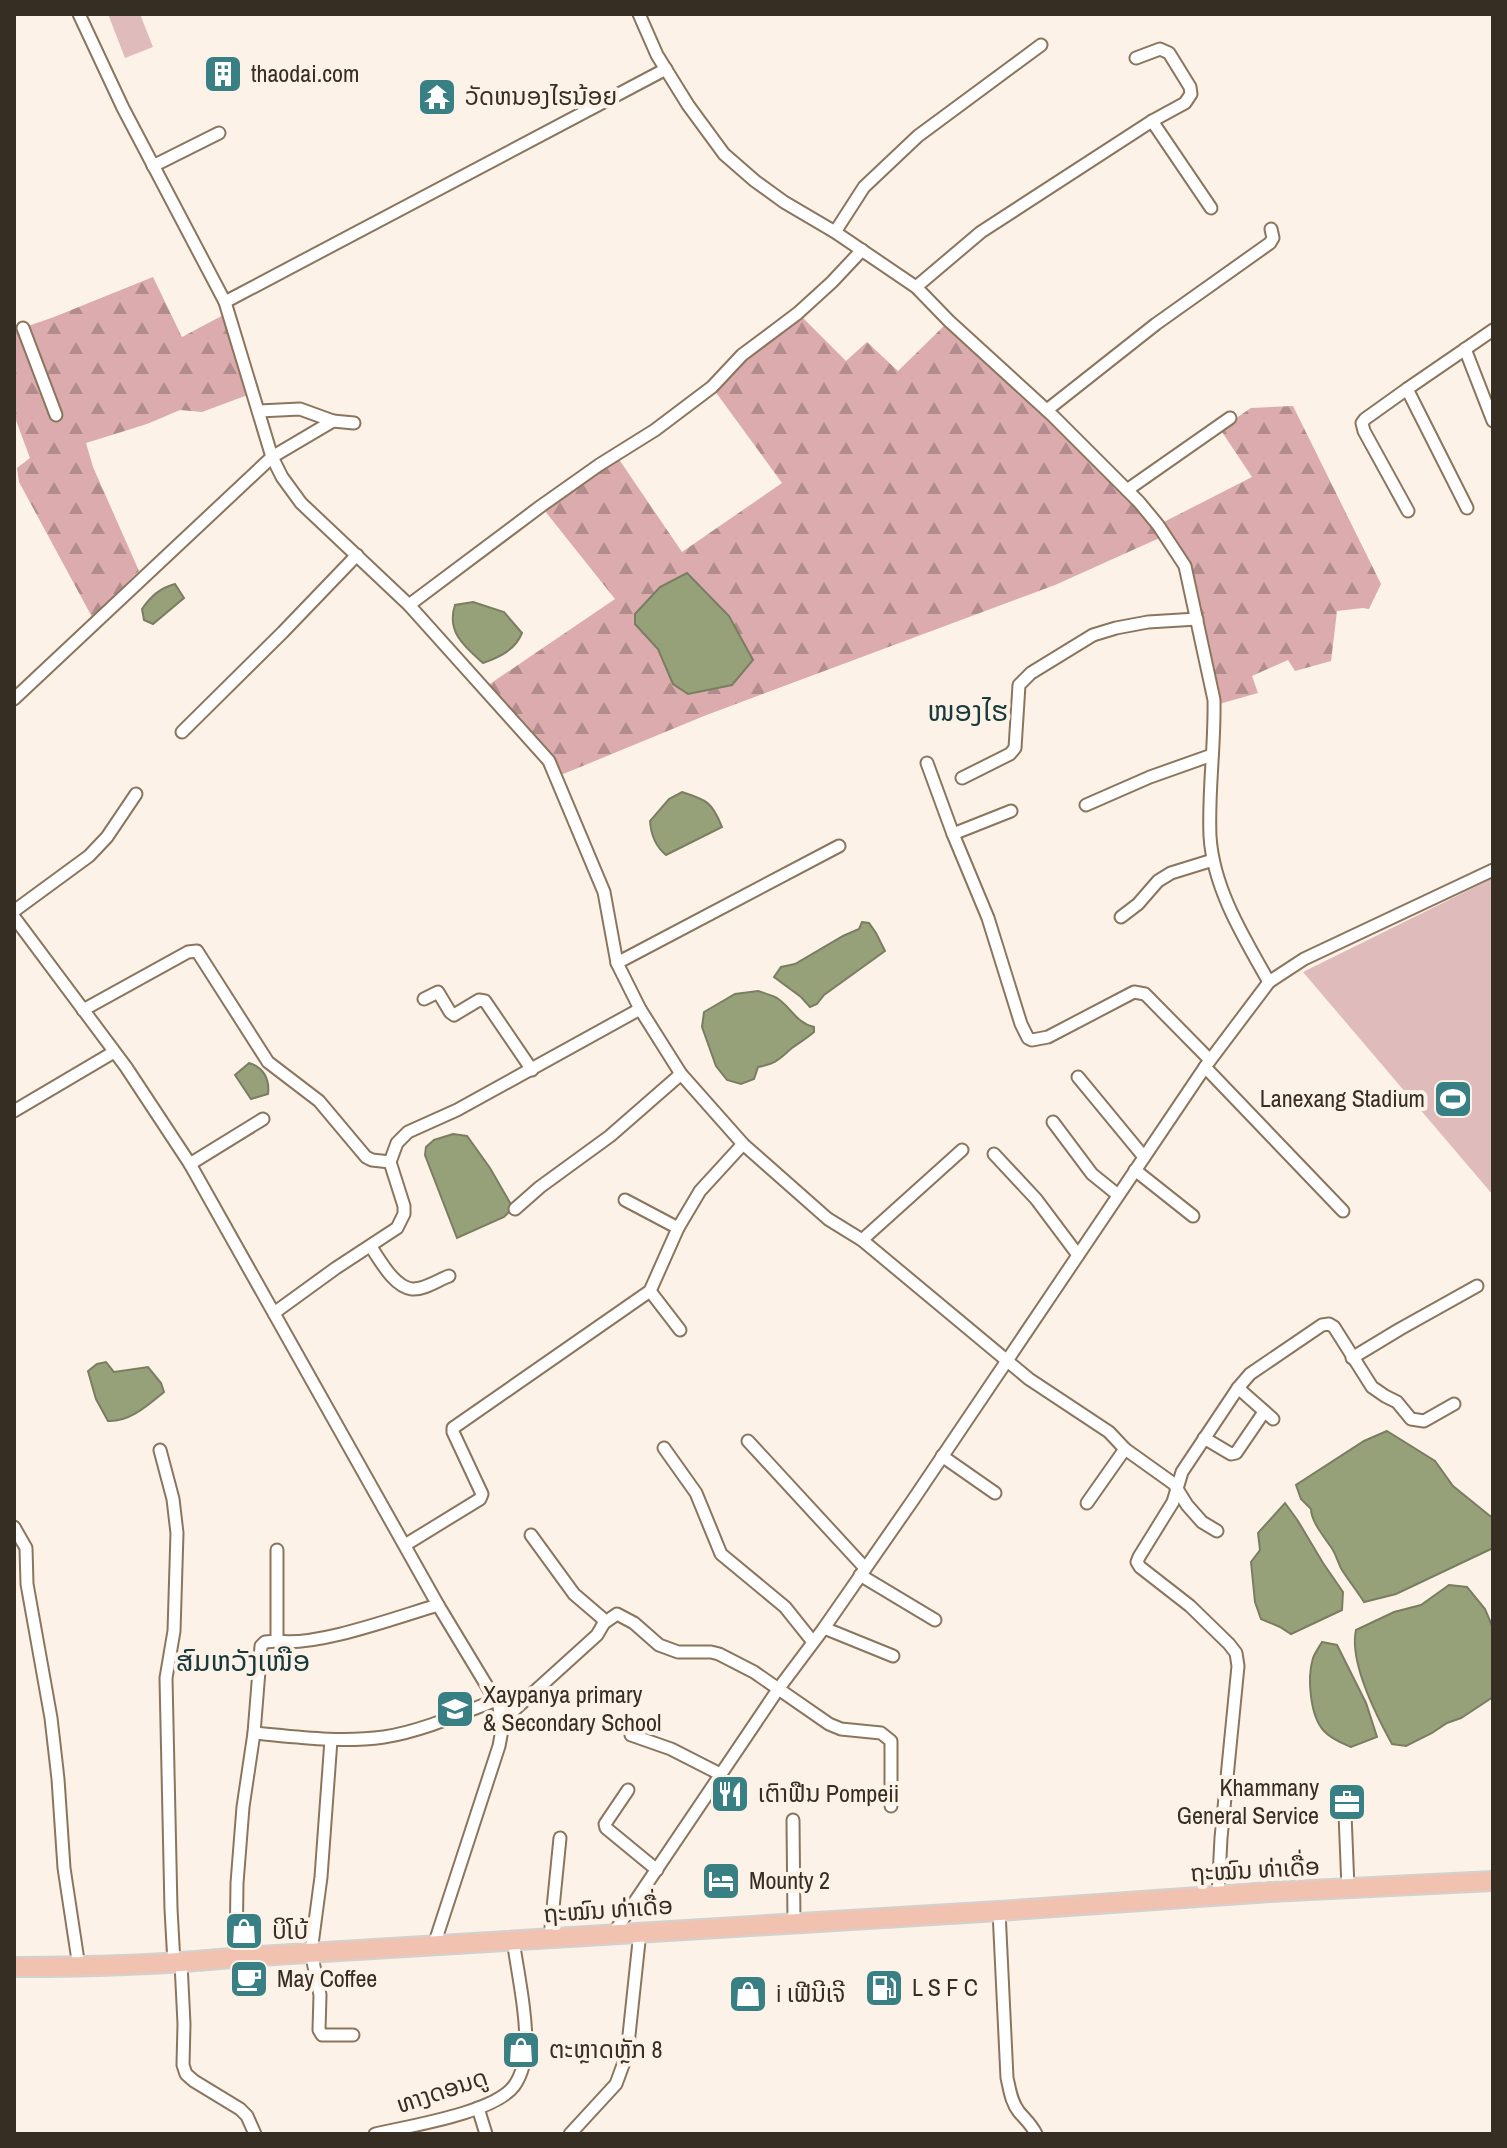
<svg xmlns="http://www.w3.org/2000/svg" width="1507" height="2148" font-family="'Archivo Narrow','Noto Sans Lao',sans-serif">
  <defs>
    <pattern id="forest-firs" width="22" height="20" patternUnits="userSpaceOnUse" patternTransform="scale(2)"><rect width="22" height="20" fill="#dbabad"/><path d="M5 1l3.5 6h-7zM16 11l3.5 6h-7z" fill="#b28c8c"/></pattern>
  </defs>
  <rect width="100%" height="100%" fill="#fcf2e8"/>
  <!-- green -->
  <g fill="#dfbbbc">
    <polygon points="108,14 140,14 153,47 125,58"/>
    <polygon points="1493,878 1493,1195 1303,972"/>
  </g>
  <!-- forest -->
  <g fill="url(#forest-firs)">
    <polygon points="153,277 182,337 229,312 253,393 202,412 180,410 147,424 86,443 93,467 139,571 92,617 19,482 17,468 30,458 14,415 14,331 54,317"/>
    <polygon points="798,313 846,361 867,342 898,371 949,321 1158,525 1252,477 1220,429 1251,408 1293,406 1381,584 1369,609 1363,608 1337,611 1331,661 1295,671 1288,660 1252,676 1258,693 1212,706 1179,564 1164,536 1055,585 704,716 556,777 484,688 615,599 541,506 616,455 682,552 782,483 712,387"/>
  </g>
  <!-- water -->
  <g fill="#96a17a" stroke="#797e60" stroke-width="2">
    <polygon points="687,573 729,616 753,660 732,685 688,694 673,684 658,649 635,624 635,614 660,587"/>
    <path d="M175,584L184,598L153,624L144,620L142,609C151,596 160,588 175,584Z"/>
    <path d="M473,602L504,612L522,633C515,650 500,657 483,663C465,647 446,632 455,605Z"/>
    <path d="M682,792C707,800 712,802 722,827L666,855C655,846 651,835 650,821L669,799Z"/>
    <polygon points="862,922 869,923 876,933 885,951 824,995 817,1004 810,1007 801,997 774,977 781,967 795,964 843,936 859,929"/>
    <path d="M758,991C764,993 771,995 777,998C791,1007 796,1023 814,1027V1032C807,1038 799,1043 792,1048C779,1059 776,1064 758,1067L754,1079L741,1084L727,1080L716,1066L702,1027L704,1012L735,994Z"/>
    <path d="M249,1063C263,1067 270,1079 268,1094L251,1099L235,1075Z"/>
    <polygon points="453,1134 467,1136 490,1168 513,1208 504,1217 457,1238 425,1155 426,1147 434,1140"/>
    <path d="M106,1362L114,1372L148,1367L161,1383L164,1392C148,1405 130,1422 108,1421L96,1399L88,1371L97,1364Z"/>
    <path d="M1387,1431L1435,1461L1453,1486L1490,1516H1493V1548L1396,1594L1364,1602C1357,1591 1349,1581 1342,1570C1338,1563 1336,1554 1331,1547C1324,1537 1311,1521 1311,1509L1301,1499L1296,1485L1364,1441Z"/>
    <polygon points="1285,1503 1298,1521 1323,1563 1343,1592 1342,1610 1291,1634 1280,1627 1261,1619 1255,1602 1251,1562 1260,1550 1258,1533"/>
    <path d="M1449,1585L1467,1587L1485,1609L1493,1628V1697L1461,1718L1447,1723L1432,1733L1406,1746L1392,1744C1376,1715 1349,1662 1356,1630L1394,1612L1421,1605Z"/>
    <path d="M1322,1642L1337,1645L1366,1703L1377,1737L1351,1747C1342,1743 1331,1739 1324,1731C1310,1716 1307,1678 1313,1658C1315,1653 1319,1647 1322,1642Z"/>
  </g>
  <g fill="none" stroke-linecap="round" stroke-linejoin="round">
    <defs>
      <g id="minor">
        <polyline points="79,14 123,108 225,302 272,457 282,477 301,503 409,605 549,761 604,892 617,963 640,1009 681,1074 743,1144 828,1219 862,1240 1029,1379 1109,1432 1125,1449 1174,1484 1187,1505 1202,1522 1217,1531"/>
        <path d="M639,14L657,55L688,105L724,154L755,181L784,202L835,232L916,287L949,321L1053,416L1139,502L1158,525L1185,566L1214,700C1215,746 1208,791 1210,836C1213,888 1244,938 1269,982"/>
        <polyline points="1152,121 1211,208"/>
        <polyline points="153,166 219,133"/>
        <polyline points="835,232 864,187 918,136 1041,45"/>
        <polyline points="916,287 981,232 1152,121 1185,103 1191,94 1190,87 1169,53 1160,49 1136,58"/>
        <polyline points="225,302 666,69"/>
        <polyline points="23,328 56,415"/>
        <polyline points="1465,349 1493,421"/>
        <polyline points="1407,389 1365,419 1362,423 1364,431 1408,511"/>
        <polyline points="1047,410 1156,324 1270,243 1273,238 1271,229"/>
        <polyline points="259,411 300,409 333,421"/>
        <polyline points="1127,490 1230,418"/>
        <polyline points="1467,508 1407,389 1493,330"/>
        <polyline points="409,605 541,506 599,465 655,430 712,387 742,355 798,313 832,282 862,250"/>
        <polyline points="14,699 272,457 333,421 354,423"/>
        <polyline points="182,732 283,632 357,555"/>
        <polyline points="927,763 953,834 988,918 1021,1024 1028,1038 1032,1040 1048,1037 1134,992 1145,994 1210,1060"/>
        <polyline points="962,778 1010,754 1015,748 1019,685 1031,673 1093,635 1116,628 1148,622 1197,619"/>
        <polyline points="1086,805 1150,777 1212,755"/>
        <polyline points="953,834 1011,811"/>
        <polyline points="14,911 89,856 107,837 136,794"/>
        <polyline points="14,917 126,1067 190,1164 438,1605 499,1706 502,1730 499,1746 434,1945"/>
        <polyline points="1121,917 1138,904 1158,881 1171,873 1213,860"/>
        <polyline points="617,963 839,846"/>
        <polyline points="424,999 438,992 450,1012 454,1015 479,1000 485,1001 532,1070"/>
        <polyline points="83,1010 188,952 197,951 268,1062 319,1101 366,1157 372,1160 390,1162"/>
        <polyline points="1205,1067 1343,1211"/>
        <polyline points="1078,1077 1144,1157"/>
        <polyline points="14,1111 114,1052"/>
        <polyline points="1053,1122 1092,1174 1118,1195"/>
        <polyline points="994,1154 1036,1199 1078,1255"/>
        <polyline points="190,1164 263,1119"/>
        <polyline points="1135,1170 1193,1216"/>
        <polyline points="625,1200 678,1228"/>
        <polyline points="515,1209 540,1187 610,1136 681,1074"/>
        <polyline points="862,1240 962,1150"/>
        <path d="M371,1247C380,1260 394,1287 412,1289C424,1290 438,1280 449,1276"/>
        <polyline points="650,1291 680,1330"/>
        <polyline points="274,1313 336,1268 397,1228 404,1214 404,1206 390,1162 397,1143 408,1132 457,1110 640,1009"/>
        <polyline points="1352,1358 1400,1329 1477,1286"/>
        <polyline points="1238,1388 1273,1419"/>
        <polyline points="1204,1438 1231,1454 1236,1453 1264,1412"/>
        <polyline points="748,1441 865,1568"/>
        <polyline points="664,1448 696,1493 721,1554 785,1607 813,1642"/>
        <polyline points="160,1450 173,1499 177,1533 174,1631 166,1678 171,1909 174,1963"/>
        <polyline points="942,1456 995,1493"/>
        <polyline points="1087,1503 1125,1449"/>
        <polyline points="14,1527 26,1548 27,1584 51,1718 58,1779 64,1868 79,1967"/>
        <polyline points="531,1535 574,1594 602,1618 604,1623"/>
        <polyline points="405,1545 480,1499 482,1494 453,1432 453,1428 650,1291 678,1228 700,1191 743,1144"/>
        <polyline points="860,1575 935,1620"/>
        <polyline points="824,1628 893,1656"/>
        <path d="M277,1641C317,1647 397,1617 438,1605"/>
        <polyline points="502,1721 597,1635 604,1623 617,1614 634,1623 659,1645 678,1652 711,1652 719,1654 754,1672 829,1724 841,1729 881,1733 891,1741 891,1806"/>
        <path d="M254,1733C297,1737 340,1743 384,1737C422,1731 460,1714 496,1700"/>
        <polyline points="631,1735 671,1749 720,1774"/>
        <polyline points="331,1740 321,1877 311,1952 320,1995 319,2030 322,2035 353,2035"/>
        <polyline points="628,1790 605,1824 606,1828 657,1870"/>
        <polyline points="1345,1814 1348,1888"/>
        <polyline points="793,1820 794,1922"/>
        <polyline points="1218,1896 1221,1838 1238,1666 1236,1653 1229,1644 1190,1606 1140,1567 1137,1562 1139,1557 1173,1502 1182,1472 1238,1388 1250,1374 1322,1325 1329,1324 1334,1327 1372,1387 1385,1396 1397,1402 1411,1419 1424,1421 1454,1404"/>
        <path d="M999,1911L1007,2078C1010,2090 1011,2102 1019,2112C1025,2119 1032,2125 1036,2134"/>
        <polyline points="613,1934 779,1688 824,1628 913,1500 1205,1067 1269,982 1304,959 1493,870"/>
        <polyline points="550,1938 560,1838"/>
        <polyline points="236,1957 237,1883 243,1807 254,1733 261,1646 265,1642 277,1641 277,1550"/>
        <polyline points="181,1963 184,2024 183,2065 186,2074 194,2081 240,2109 247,2116 255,2134"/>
        <polyline points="478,2108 486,2134"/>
        <path d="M375,2134C409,2126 494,2113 514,2086C522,2075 526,2058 526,2045C526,2010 518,1974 513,1940"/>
        <polyline points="570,2134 616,2084 627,2054 640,1932"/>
      </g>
      <path id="primary" d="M14,1967C90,1967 165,1965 241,1957L999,1911L1270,1892L1493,1881"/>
    </defs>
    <!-- minor casing -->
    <use href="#minor" stroke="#8b755d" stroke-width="15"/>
    <!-- primary casing -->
    <use href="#primary" stroke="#d3d1cf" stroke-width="22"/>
    <!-- minor -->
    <use href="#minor" stroke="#fff" stroke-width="11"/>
    <!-- primary -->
    <use href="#primary" stroke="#f1c2b0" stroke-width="18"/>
  </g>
  <!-- icons -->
  <defs>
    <symbol id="building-square" viewBox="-11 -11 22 22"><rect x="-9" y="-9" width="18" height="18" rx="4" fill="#388084" stroke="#fcf2e8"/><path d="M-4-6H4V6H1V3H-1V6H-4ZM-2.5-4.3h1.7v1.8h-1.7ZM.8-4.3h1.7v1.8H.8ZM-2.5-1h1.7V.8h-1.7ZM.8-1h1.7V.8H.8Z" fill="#fff"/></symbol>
    <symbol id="temple-square" viewBox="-11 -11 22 22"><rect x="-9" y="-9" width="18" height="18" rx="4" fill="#388084" stroke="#fcf2e8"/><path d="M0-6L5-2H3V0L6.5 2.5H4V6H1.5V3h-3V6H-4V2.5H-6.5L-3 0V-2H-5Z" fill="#fff"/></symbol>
    <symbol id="stadium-square" viewBox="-11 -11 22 22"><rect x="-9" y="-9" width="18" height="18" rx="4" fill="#388084" stroke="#fcf2e8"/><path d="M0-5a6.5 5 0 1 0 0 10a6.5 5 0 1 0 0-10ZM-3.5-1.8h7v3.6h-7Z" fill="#fff"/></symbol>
    <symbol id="school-square" viewBox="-11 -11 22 22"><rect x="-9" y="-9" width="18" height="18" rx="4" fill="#388084" stroke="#fcf2e8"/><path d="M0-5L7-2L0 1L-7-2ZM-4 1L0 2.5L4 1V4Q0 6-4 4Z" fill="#fff"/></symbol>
    <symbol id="restaurant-square" viewBox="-11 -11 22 22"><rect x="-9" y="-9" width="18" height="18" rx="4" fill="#388084" stroke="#fcf2e8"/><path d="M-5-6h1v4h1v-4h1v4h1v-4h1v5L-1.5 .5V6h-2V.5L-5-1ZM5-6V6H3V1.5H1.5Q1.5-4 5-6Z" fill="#fff"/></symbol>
    <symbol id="office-square" viewBox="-11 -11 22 22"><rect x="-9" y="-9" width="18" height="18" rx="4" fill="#388084" stroke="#fcf2e8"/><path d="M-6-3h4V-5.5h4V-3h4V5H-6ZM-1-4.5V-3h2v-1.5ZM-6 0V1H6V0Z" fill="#fff"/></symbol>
    <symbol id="hotel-square" viewBox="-11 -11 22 22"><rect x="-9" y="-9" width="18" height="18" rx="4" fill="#388084" stroke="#fcf2e8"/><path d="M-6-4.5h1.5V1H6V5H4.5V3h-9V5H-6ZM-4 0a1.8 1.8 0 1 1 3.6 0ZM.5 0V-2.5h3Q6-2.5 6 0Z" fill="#fff"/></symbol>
    <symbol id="shop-square" viewBox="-11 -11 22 22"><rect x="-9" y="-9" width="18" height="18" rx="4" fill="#388084" stroke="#fcf2e8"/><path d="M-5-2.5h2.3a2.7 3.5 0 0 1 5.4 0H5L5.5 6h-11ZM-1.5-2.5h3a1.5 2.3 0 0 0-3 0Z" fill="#fff"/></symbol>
    <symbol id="cafe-square" viewBox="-11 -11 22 22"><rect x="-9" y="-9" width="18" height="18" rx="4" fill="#388084" stroke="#fcf2e8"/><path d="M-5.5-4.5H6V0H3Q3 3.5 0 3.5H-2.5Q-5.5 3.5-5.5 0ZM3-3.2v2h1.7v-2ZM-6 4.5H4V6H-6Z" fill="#fff"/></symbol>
    <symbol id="fuel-square" viewBox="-11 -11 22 22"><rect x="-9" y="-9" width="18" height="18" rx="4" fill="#388084" stroke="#fcf2e8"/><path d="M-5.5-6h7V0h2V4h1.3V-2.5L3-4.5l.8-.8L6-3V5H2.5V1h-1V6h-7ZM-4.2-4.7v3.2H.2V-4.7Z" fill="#fff"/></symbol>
  </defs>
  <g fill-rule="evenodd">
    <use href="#building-square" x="201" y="52" width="44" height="44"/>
    <use href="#temple-square" x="415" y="75" width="44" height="44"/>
    <use href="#stadium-square" x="1431" y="1077" width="44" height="44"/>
    <use href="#school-square" x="433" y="1687" width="44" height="44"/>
    <use href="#restaurant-square" x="708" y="1772" width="44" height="44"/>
    <use href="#office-square" x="1325" y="1780" width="44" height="44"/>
    <use href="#hotel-square" x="699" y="1859" width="44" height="44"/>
    <use href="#shop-square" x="222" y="1909" width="44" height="44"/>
    <use href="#cafe-square" x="227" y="1957" width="44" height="44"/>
    <use href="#fuel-square" x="862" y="1966" width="44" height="44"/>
    <use href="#shop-square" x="726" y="1972" width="44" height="44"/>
    <use href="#shop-square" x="499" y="2028" width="44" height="44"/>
  </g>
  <g text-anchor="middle" stroke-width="8" stroke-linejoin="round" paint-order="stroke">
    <!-- poi labels -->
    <g font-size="24" fill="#362d23" stroke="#fcf2e8" text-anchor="start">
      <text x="251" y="82">thaodai.com</text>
      <text x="465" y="105">ວັດຫນອງໄຮນ້ອຍ</text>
      <text x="1425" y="1107" text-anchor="end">Lanexang Stadium</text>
      <text x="483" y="1703">Xaypanya primary<tspan x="483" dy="28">&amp; Secondary School</tspan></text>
      <text x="1319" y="1796" text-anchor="end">Khammany<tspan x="1319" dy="28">General Service</tspan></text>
      <text x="758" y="1802">ເຕົາຟືນ Pompeii</text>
      <text x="749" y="1889">Mounty 2</text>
      <text x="272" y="1939">ບິໂບ້</text>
      <text x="277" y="1987">May Coffee</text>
      <text x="912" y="1996">L S F C</text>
      <text x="776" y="2002">i ເຟີນີເຈີ</text>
      <text x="549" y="2058">ຕະຫຼາດຫຼັກ 8</text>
    </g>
    <!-- street labels -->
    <g font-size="24" fill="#362d23" stroke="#fcf2e8">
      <text transform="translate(1255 1870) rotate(-3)" y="8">ຖະໝົນ ທ່າເດື່ອ</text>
      <text transform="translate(608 1910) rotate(-4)" y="8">ຖະໝົນ ທ່າເດື່ອ</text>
      <text transform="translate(442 2091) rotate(-18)" y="8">ທາງດອນດູ</text>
    </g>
    <!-- quarter labels -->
    <g font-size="28" fill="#183a3c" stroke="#fcf2e8">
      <text x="968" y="721">ໜອງໄຮ</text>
      <text x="243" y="1671">ສົມຫວັງເໜືອ</text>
    </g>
  </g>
  <!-- border -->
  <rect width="1507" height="2148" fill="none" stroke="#362d23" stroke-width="32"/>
</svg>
